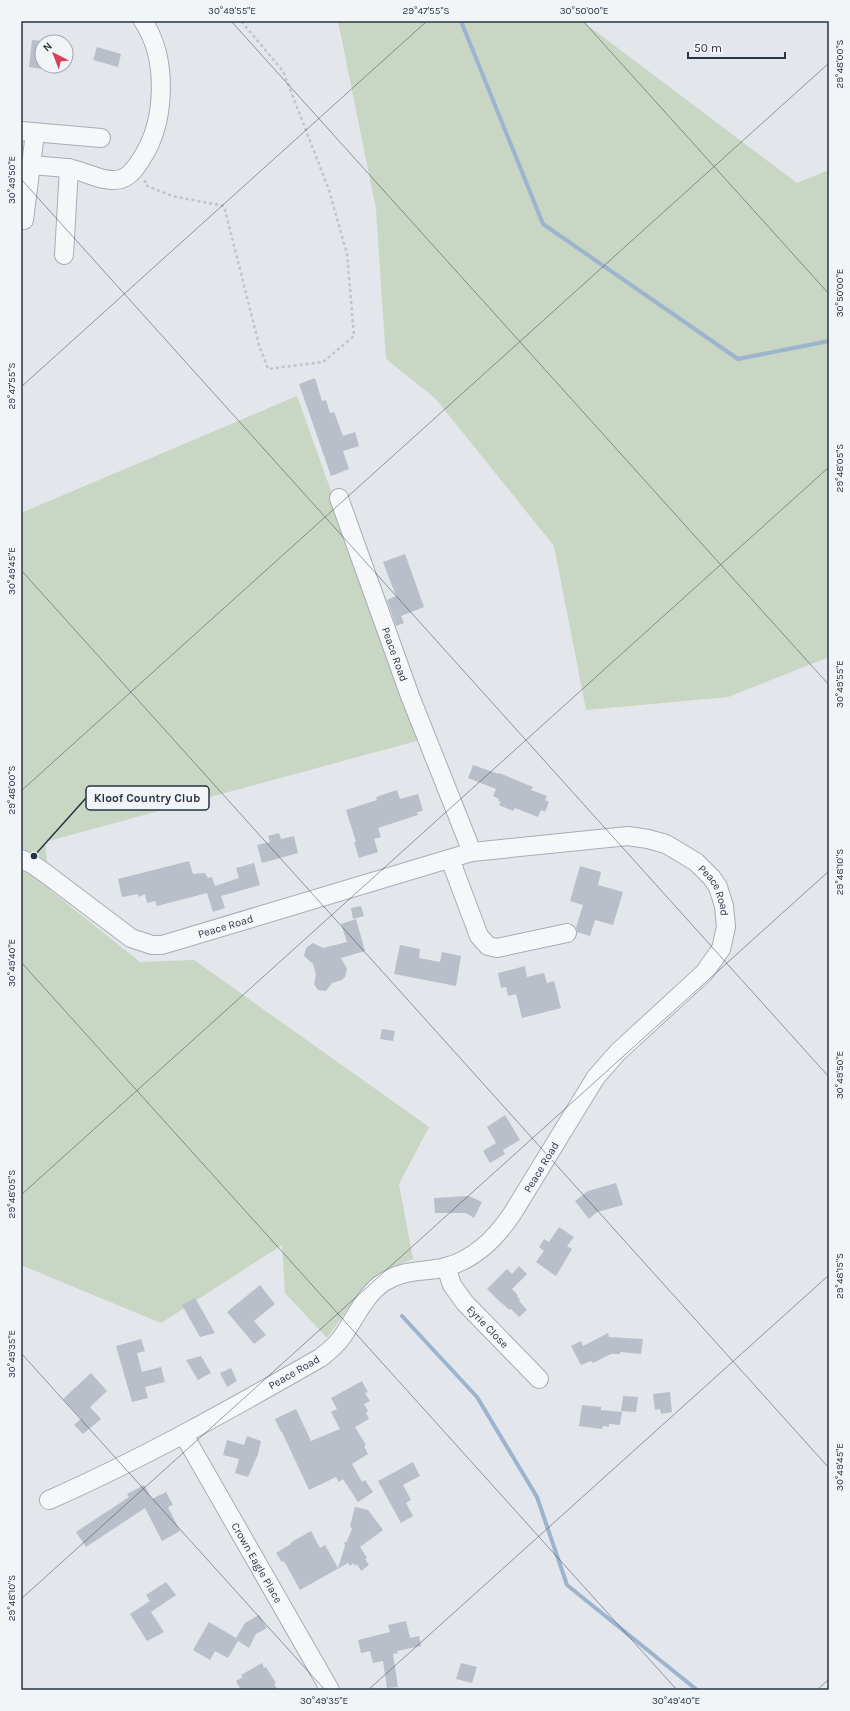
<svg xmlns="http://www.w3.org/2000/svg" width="850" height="1711" font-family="Karla,sans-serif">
  <rect width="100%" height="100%" fill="#e3e6eb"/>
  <!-- green -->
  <g fill="#c8d6c3">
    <polygon points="338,21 582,21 797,183 829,170 829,657 728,697 586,710 554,546 435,398 386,359 376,209"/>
    <polygon points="297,396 420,740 45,842 50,890 140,962 194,960 429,1127 399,1184 413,1259 386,1270 353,1301 327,1338 285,1293 282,1245 161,1323 21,1265 21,513"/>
  </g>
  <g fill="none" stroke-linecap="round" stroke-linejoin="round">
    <!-- stream -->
    <g stroke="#9cb4cd" stroke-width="4">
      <polyline points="461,21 543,224 738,359 829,341"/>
      <polyline points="402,1316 477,1397 537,1497 567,1585 697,1690"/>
    </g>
  </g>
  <!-- building -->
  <g fill="#b9bfc9">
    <polygon points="32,40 42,41 42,69 29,67"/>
    <polygon points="97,47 121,54 118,67 93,60"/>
    <polygon points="315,378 322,401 326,400 330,413 334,412 343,436 355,432 359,446 343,451 349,469 331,476 299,384"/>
    <polygon points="405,554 424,607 401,616 404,623 396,626 387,600 396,596 383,562"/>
    <polygon points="473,765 499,774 499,773 533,787 531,790 547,796 545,800 549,802 545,812 541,810 538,817 515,808 513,811 499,805 501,802 498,801 499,799 493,796 496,789 468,778"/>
    <polygon points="397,790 400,799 418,794 423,811 417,812 418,815 378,828 381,837 374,839 378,852 359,858 354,842 356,842 346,810 377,800 376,797"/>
    <polygon points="279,833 281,839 294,836 298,853 262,863 257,845 270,842 268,836"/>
    <polygon points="189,861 193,874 205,873 208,878 212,877 215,886 239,878 236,868 254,863 260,885 221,896 225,908 213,912 207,893 157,906 155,901 147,903 145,894 138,897 138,894 122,897 118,879"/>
    <polygon points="580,866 601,872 598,885 623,892 613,925 595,920 590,936 577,932 576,928 583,905 570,901"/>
    <polygon points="361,906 364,916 353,919 351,908"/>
    <polygon points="356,919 365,951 341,958 347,969 345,977 342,980 332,983 326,991 318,990 314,984 316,975 313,964 304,956 306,948 313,943 323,948 347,942 341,924"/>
    <polygon points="400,945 420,949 419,958 440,962 442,952 461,956 456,986 394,974"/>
    <polygon points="525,966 527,977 544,973 547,983 554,981 561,1008 522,1018 516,994 508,996 506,987 501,988 498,973"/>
    <polygon points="382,1029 395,1031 393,1041 380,1039"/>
    <polygon points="505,1115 520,1140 503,1150 505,1154 490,1163 483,1151 496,1143 487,1127"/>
    <polygon points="616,1183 623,1205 597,1212 589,1219 575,1201 588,1191"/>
    <polygon points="469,1196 482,1202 474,1218 466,1213 435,1213 434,1198"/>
    <polygon points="559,1227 574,1237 567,1246 572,1249 556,1276 536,1262 544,1251 539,1247 544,1239 549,1242"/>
    <polygon points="519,1266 527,1274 512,1289 518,1295 517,1296 520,1300 519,1301 527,1310 519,1317 511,1309 510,1310 499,1301 487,1289 507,1269 512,1274"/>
    <polygon points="260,1285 275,1304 254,1321 266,1335 254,1344 227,1312"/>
    <polygon points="195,1298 215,1333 200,1337 182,1305"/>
    <polygon points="608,1333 609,1337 643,1339 641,1354 620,1352 620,1354 611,1354 593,1363 591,1361 581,1365 571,1346 581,1341 583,1346"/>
    <polygon points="141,1339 145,1351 137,1353 142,1372 161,1367 165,1382 145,1387 148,1398 132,1402 116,1346"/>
    <polygon points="201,1356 211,1373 198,1380 186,1360"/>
    <polygon points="231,1368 237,1381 227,1387 220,1373"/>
    <polygon points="91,1373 107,1391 90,1407 101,1419 83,1434 74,1425 81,1419 63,1399"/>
    <polygon points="362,1381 368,1392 365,1393 370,1401 364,1404 368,1411 366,1413 369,1419 355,1427 366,1445 364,1446 368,1454 352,1464 362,1482 365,1480 373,1492 358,1502 343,1479 339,1482 336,1477 309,1490 282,1432 281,1432 275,1419 296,1409 311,1441 340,1429 331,1412 337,1409 331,1398"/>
    <polygon points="670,1392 672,1412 661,1414 660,1409 655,1410 653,1394"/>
    <polygon points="623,1396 638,1397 636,1412 621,1411"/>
    <polygon points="582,1405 601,1407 601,1410 622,1412 620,1425 609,1424 609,1427 603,1426 602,1429 579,1426"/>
    <polygon points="247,1436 261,1441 258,1454 248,1477 235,1473 239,1459 223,1455 227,1440 244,1445"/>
    <polygon points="413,1462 420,1476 403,1485 411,1500 406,1503 413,1516 401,1523 378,1481"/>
    <polygon points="144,1485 152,1499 166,1492 173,1505 168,1507 180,1531 162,1541 145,1508 86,1547 76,1532 129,1497 127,1494"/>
    <polygon points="355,1507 368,1510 383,1530 360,1547 367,1558 365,1559 369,1565 361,1571 357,1564 355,1566 353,1563 350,1566 348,1563 300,1590 284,1561 282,1562 276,1553 291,1544 290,1543 311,1531 320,1548 325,1545 338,1568 345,1546 344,1543 347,1541 352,1529 350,1526"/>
    <polygon points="166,1582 176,1595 151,1612 164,1632 147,1641 130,1614 150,1601 146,1595"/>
    <polygon points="259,1615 267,1628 256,1634 249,1648 238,1641 228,1658 215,1651 210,1660 193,1650 209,1622 236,1638 245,1623"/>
    <polygon points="406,1621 410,1638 419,1636 421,1646 397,1651 398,1653 393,1654 398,1687 387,1688 383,1661 373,1663 370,1651 361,1653 358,1640 390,1632 388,1625"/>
    <polygon points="262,1663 264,1668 266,1667 276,1683 274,1684 278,1690 241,1690 236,1681 243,1677 241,1675"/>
    <polygon points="461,1663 477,1667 472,1683 456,1679"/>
  </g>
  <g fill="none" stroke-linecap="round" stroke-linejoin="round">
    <defs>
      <g id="minor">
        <polyline points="21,131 101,138"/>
        <path d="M31,165C43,166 55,167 67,168C83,170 104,184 121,179C131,176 137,166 142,158C166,121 168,58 143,21"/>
        <polyline points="24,220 35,133"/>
        <polyline points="64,255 69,168"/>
        <path id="s1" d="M339,498L410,696L472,852"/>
        <path id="s2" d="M21,859L32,864L45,873L131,938L152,945H162L472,852L628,836L648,839L666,844L696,862L712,878L718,887L724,906L726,927L721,949L704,973L618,1052L596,1077L512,1214C496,1238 475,1259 446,1267C424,1273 406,1268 384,1282C365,1294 355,1319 342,1337C336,1346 328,1352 320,1358C231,1409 142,1459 49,1500"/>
        <polyline points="450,859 479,936 488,946 497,948 567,933"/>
        <path id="s3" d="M446,1267L452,1285L465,1303L539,1379"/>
        <path id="s4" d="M184,1435L330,1690"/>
      </g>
    </defs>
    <!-- minor casing -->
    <use href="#minor" stroke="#a7adb6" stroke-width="20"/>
    <!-- path -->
    <polyline stroke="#c1c4ca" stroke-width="2.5" stroke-dasharray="3 3" stroke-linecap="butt" points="145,180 145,185 172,196 224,206 259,345 268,369 323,362 354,336 347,254 329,190 283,71 241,21"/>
    <!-- minor -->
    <use href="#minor" stroke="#f6f7f9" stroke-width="18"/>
  </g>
  <!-- ticks -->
  <path fill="none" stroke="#293444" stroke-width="1" stroke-opacity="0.45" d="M231,21L829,685M583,21L829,294M21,179L829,1077M21,387L427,21M21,570L829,1468M21,791L829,63M21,962L677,1690M21,1195L829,467M21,1353L325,1690M21,1599L829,871M368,1690L829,1275M817,1690L829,1679"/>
  <g text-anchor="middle" stroke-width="3.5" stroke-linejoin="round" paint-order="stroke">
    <!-- street labels -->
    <g font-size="11" fill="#293444" stroke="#f2f5f8">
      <text dy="4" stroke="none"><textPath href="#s1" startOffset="166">Peace Road</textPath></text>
      <text dy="4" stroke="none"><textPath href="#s2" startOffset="757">Peace Road</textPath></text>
      <text dy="4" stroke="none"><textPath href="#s2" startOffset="234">Peace Road</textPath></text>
      <text transform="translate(541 1167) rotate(-59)" y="4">Peace Road</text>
      <text dy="4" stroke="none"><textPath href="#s3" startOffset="74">Eyrie Close</textPath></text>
      <text transform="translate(294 1372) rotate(-30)" y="4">Peace Road</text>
      <text dy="4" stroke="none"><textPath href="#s4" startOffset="147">Crown Eagle Place</textPath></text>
    </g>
  </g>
  <!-- callouts -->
  <path fill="none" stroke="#293444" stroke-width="1.5" d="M34 856L86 798"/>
  <circle fill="#293444" stroke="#f2f5f8" stroke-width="1.5" cx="34" cy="856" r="4"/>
  <rect fill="#f2f5f8" stroke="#293444" stroke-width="1.5" x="86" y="786" width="123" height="24" rx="4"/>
  <g font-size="12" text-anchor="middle" font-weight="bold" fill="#293444">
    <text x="147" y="802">Kloof Country Club</text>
  </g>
  <!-- border -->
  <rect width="850" height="1711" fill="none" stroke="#f2f5f8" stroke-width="44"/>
  <!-- north arrow -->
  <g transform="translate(54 54) rotate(318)"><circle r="19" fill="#f2f5f8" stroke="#a2a8b0"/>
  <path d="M0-3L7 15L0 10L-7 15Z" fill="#d5435b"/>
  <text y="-6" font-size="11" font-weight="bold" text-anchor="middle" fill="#293444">N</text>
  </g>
  <!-- scale -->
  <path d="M688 52v6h97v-6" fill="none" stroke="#293444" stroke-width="2"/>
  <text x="694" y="52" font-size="12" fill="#293444" stroke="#f2f5f8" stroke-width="3" paint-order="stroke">50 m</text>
  <rect x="22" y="22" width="806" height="1667" fill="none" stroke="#293444" stroke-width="1.5"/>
  <g font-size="10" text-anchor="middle" fill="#293444">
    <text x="232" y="14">30°49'55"E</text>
    <text x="426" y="14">29°47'55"S</text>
    <text x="584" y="14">30°50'00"E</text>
    <text transform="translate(839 64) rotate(-90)" y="4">29°48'00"S</text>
    <text transform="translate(11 180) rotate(-90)" y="4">30°49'50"E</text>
    <text transform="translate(839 293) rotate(-90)" y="4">30°50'00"E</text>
    <text transform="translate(11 386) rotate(-90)" y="4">29°47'55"S</text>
    <text transform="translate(839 468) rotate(-90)" y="4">29°48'05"S</text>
    <text transform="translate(11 571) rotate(-90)" y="4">30°49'45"E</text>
    <text transform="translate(839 684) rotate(-90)" y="4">30°49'55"E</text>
    <text transform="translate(11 790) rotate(-90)" y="4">29°48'00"S</text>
    <text transform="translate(839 872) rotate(-90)" y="4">29°48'10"S</text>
    <text transform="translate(11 963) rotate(-90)" y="4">30°49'40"E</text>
    <text transform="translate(839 1075) rotate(-90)" y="4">30°49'50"E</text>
    <text transform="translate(11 1194) rotate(-90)" y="4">29°48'05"S</text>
    <text transform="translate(839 1276) rotate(-90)" y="4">29°48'15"S</text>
    <text transform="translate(11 1354) rotate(-90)" y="4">30°49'35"E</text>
    <text transform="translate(839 1467) rotate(-90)" y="4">30°49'45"E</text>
    <text transform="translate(11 1598) rotate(-90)" y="4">29°48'10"S</text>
    <text x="324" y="1704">30°49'35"E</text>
    <text x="676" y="1704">30°49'40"E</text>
  </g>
</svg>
